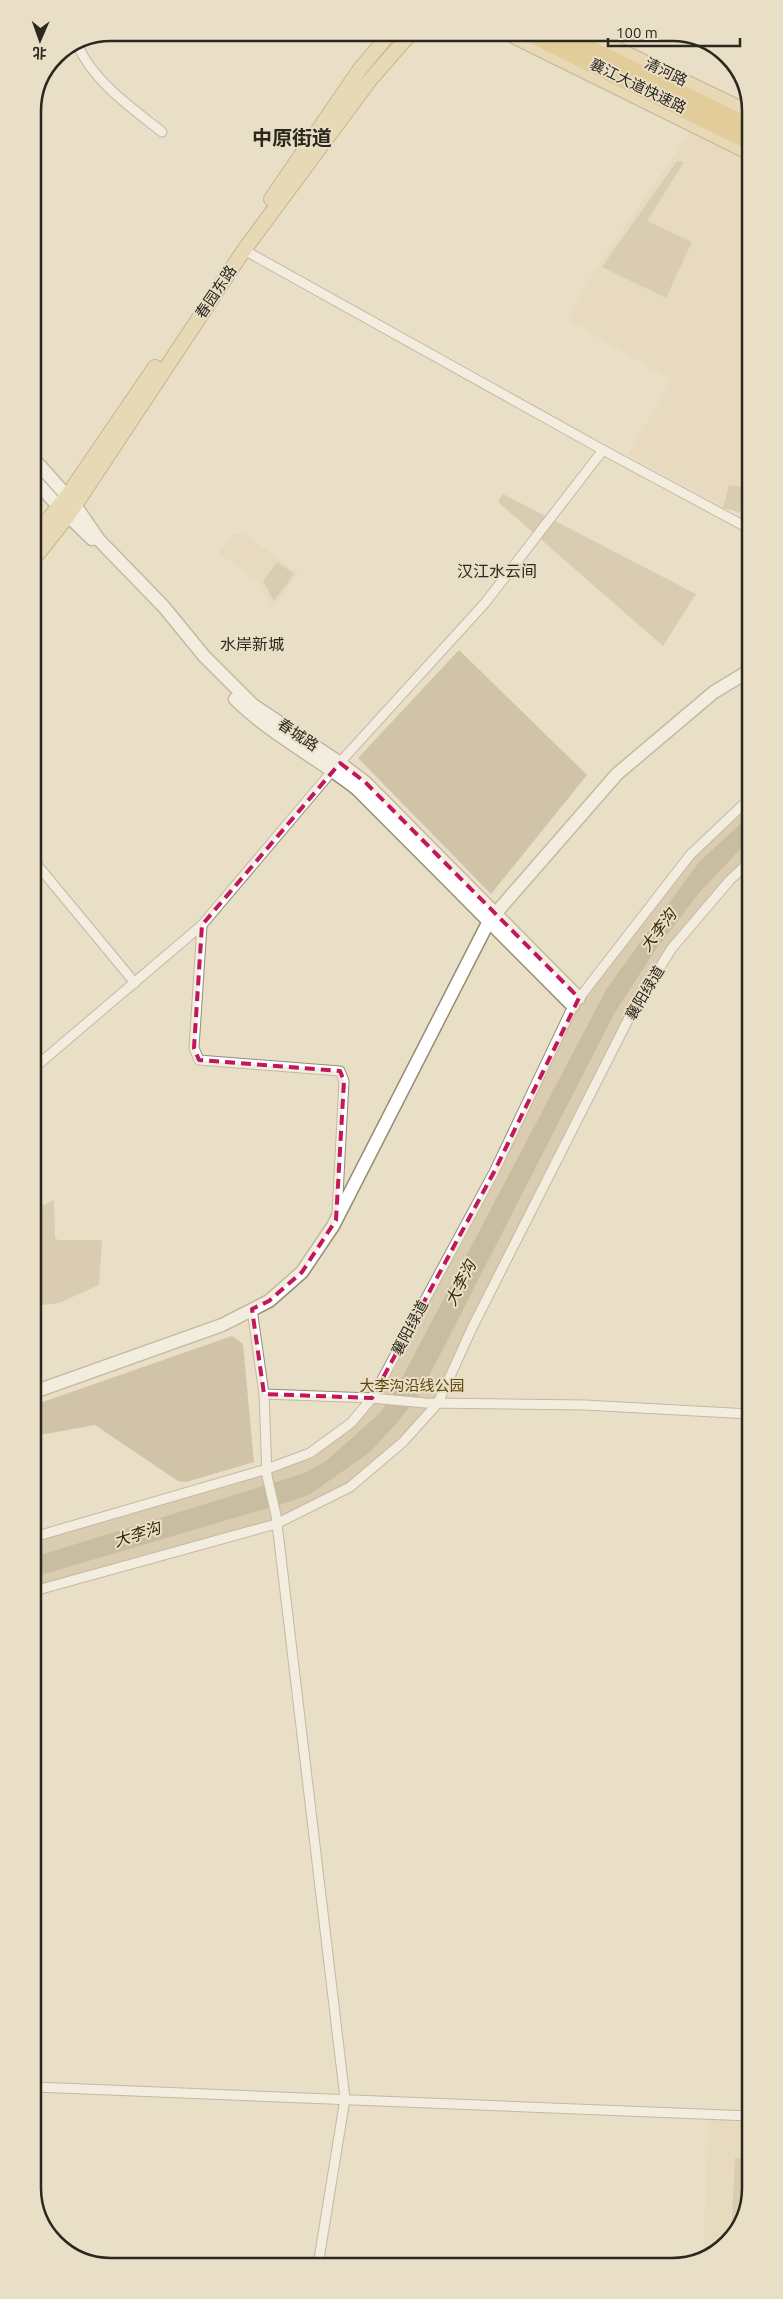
<svg xmlns="http://www.w3.org/2000/svg" width="783" height="2299" font-family="Ubuntu,'Noto Sans SC',sans-serif">
  <rect width="100%" height="100%" fill="#e9dec6"/>
  <!-- built -->
  <g fill="#e4d6b6">
    <polygon points="691,131 748,159 748,519 628,455 671,380 568,320 593,273"/>
    <polygon points="233,534 246,535 298,573 273,608 259,582 219,553"/>
    <polygon points="709,2115 750,2116 750,2188 734,2236 703,2257"/>
  </g>
  <!-- green -->
  <g fill="#c5b798">
    <polygon points="677,161 684,162 647,221 692,242 666,298 602,267"/>
    <polygon points="729,485 748,488 748,514 723,508"/>
    <polygon points="503,494 696,594 663,646 498,502"/>
    <polygon points="277,562 294,574 274,601 263,581"/>
    <polygon points="749,799 749,862 672,948 632,1012 438,1403 350,1487 276,1524 34,1591 34,1537 310,1453 351,1423 372,1398 494,1172 569,1014 690,855"/>
    <polygon points="54,1200 55,1238 58,1240 102,1240 99,1285 59,1303 34,1306 34,1205 44,1205"/>
    <polygon points="735,2158 748,2159 748,2163 750,2161 750,2188 734,2236 731,2238"/>
  </g>
  <!-- forest -->
  <g fill="#b1a382">
    <polygon points="459,650 587,775 491,894 358,758"/>
    <polygon points="232,1336 243,1344 254,1462 186,1482 178,1481 95,1425 34,1436 34,1405"/>
  </g>
  <!-- water -->
  <polygon fill="#a29473" points="749,816 749,840 699,893 656,949 614,1014 421,1392 396,1424 370,1452 312,1493 295,1500 34,1577 34,1557 302,1474 326,1461 381,1412 401,1380 607,988 699,862"/>
  <g fill="none" stroke-linecap="round" stroke-linejoin="round">
    <defs>
      <g id="street">
        <path d="M78,46C94,82 132,108 162,132"/>
        <polyline points="603,450 748,528"/>
        <polyline points="34,861 135,983"/>
        <polyline points="202,925 194,1048 199,1060 340,1071 344,1081 337,1214"/>
        <polyline points="34,1068 202,925 333,770 485,603 603,450 244,250"/>
        <polyline points="252,1309 264,1394"/>
        <polyline points="34,1537 267,1469 310,1453 351,1423 372,1398 494,1172 573,1006 690,855 749,799"/>
        <polyline points="34,1591 276,1524 350,1487 403,1442 438,1403 472,1328 632,1012 672,948 730,880 749,862"/>
        <polyline points="35,2087 750,2116"/>
        <polyline points="318,2265 345,2099 276,1515 267,1476 264,1394 372,1398 425,1403 585,1405 750,1414"/>
      </g>
      <g id="secondary">
        <polyline points="33,458 75,505 99,540 164,607 204,656 253,705 340,763 365,782 579,998"/>
        <polyline points="33,478 58,506 92,539"/>
        <path d="M235,699C269,733 319,759 357,789L573,1006"/>
        <polyline points="34,1392 222,1325 269,1301 302,1272 333,1226 489,921 617,774 714,692 749,671"/>
      </g>
      <g id="primary">
        <polyline points="507,33 748,152"/>
        <polyline points="584,33 748,112"/>
        <polyline points="271,199 360,69 390,33"/>
        <polyline points="33,538 67,496 155,367"/>
        <polyline points="33,560 68,516 244,250 370,80 411,33"/>
      </g>
      <g id="highway">
        <polyline points="528,33 748,141"/>
        <polyline points="558,33 748,126"/>
      </g>
    </defs>
    <!-- street casing -->
    <use href="#street" stroke="#968c75" stroke-width="11"/>
    <!-- secondary casing -->
    <use href="#secondary" stroke="#968c75" stroke-width="15"/>
    <!-- primary casing -->
    <use href="#primary" stroke="#9b844c" stroke-width="16"/>
    <!-- highway casing -->
    <use href="#highway" stroke="#9b844c" stroke-width="19"/>
    <!-- street -->
    <use href="#street" stroke="#fff" stroke-width="9"/>
    <!-- secondary -->
    <use href="#secondary" stroke="#fff" stroke-width="12"/>
    <!-- primary -->
    <use href="#primary" stroke="#e7d3a3" stroke-width="14"/>
    <!-- highway -->
    <use href="#highway" stroke="#d7b665" stroke-width="16"/>
  </g>
  <!-- marked area -->
  <path d="M0 0H783V2299H0ZM340,763L365,782L579,998L494,1172L372,1398L264,1394L252,1309L269,1301L302,1272L336,1220L344,1081L340,1071L199,1060L194,1048L202,925Z" fill="#e9dec6" fill-opacity=".55" fill-rule="evenodd"/>
  <path fill="none" stroke="#c2185b" stroke-width="4" stroke-dasharray="10 6" stroke-linejoin="round" d="M340,763L365,782L579,998L494,1172L372,1398L264,1394L252,1309L269,1301L302,1272L336,1220L344,1081L340,1071L199,1060L194,1048L202,925Z"/>
  <g text-anchor="middle" stroke-width="4" stroke-linejoin="round" paint-order="stroke">
    <!-- street labels -->
    <g font-size="15" fill="#2c281e" stroke="#e9dec6">
      <text transform="translate(666 72) rotate(26)" y="5">清河路</text>
      <text transform="translate(638 86) rotate(26)" y="5">襄江大道快速路</text>
      <text transform="translate(216 292) rotate(-56)" y="5">春园东路</text>
      <text transform="translate(298 735) rotate(34)" y="5">春城路</text>
      <text transform="translate(645 993) rotate(-59)" y="5">襄阳绿道</text>
      <text transform="translate(410 1328) rotate(-62)" y="5">襄阳绿道</text>
    </g>
    <!-- park labels -->
    <g font-size="15" fill="#5d480d" stroke="#e9dec6">
      <text x="412" y="1391">大李沟沿线公园</text>
    </g>
    <!-- neighbourhood labels -->
    <g font-size="16" fill="#2c281e" stroke="#e9dec6">
      <text x="497" y="577">汉江水云间</text>
      <text x="252" y="650">水岸新城</text>
    </g>
    <!-- water labels -->
    <g font-size="16" font-style="italic" fill="#382800" stroke="#e9dec6">
      <text transform="translate(658 930) rotate(-53)" y="6">大李沟</text>
      <text transform="translate(460 1283) rotate(-63)" y="6">大李沟</text>
      <text transform="translate(137 1534) rotate(-18)" y="6">大李沟</text>
    </g>
    <!-- district labels -->
    <g font-size="20" font-weight="bold" fill="#2c281e" stroke="#e9dec6">
      <text x="292" y="145">中原街道</text>
    </g>
  </g>
  <!-- crop -->
  <path d="M0 0H783V2299H0ZM111 41H672A70 70 0 0 1 742 111V2188A70 70 0 0 1 672 2258H111A70 70 0 0 1 41 2188V111A70 70 0 0 1 111 41Z" fill="#e9dec6" fill-rule="evenodd"/>
  <path fill="none" stroke="#2c281e" stroke-width="2.5" d="M111 41H672A70 70 0 0 1 742 111V2188A70 70 0 0 1 672 2258H111A70 70 0 0 1 41 2188V111A70 70 0 0 1 111 41Z"/>
  <!-- north arrow -->
  <g transform="translate(40 40) rotate(182)" stroke="#e9dec6" stroke-width="4" paint-order="stroke">
  <path d="M0-4L9 19L0 12L-9 19Z" fill="#2c281e"/>
  <text y="-8" font-size="14" font-weight="bold" text-anchor="middle" fill="#2c281e">北</text>
  </g>
  <!-- scale -->
  <path d="M608 38v8h132v-8" fill="none" stroke="#2c281e" stroke-width="2.5"/>
  <text x="616" y="38" font-size="15" fill="#2c281e" stroke="#e9dec6" stroke-width="4" paint-order="stroke">100 m</text>
</svg>
